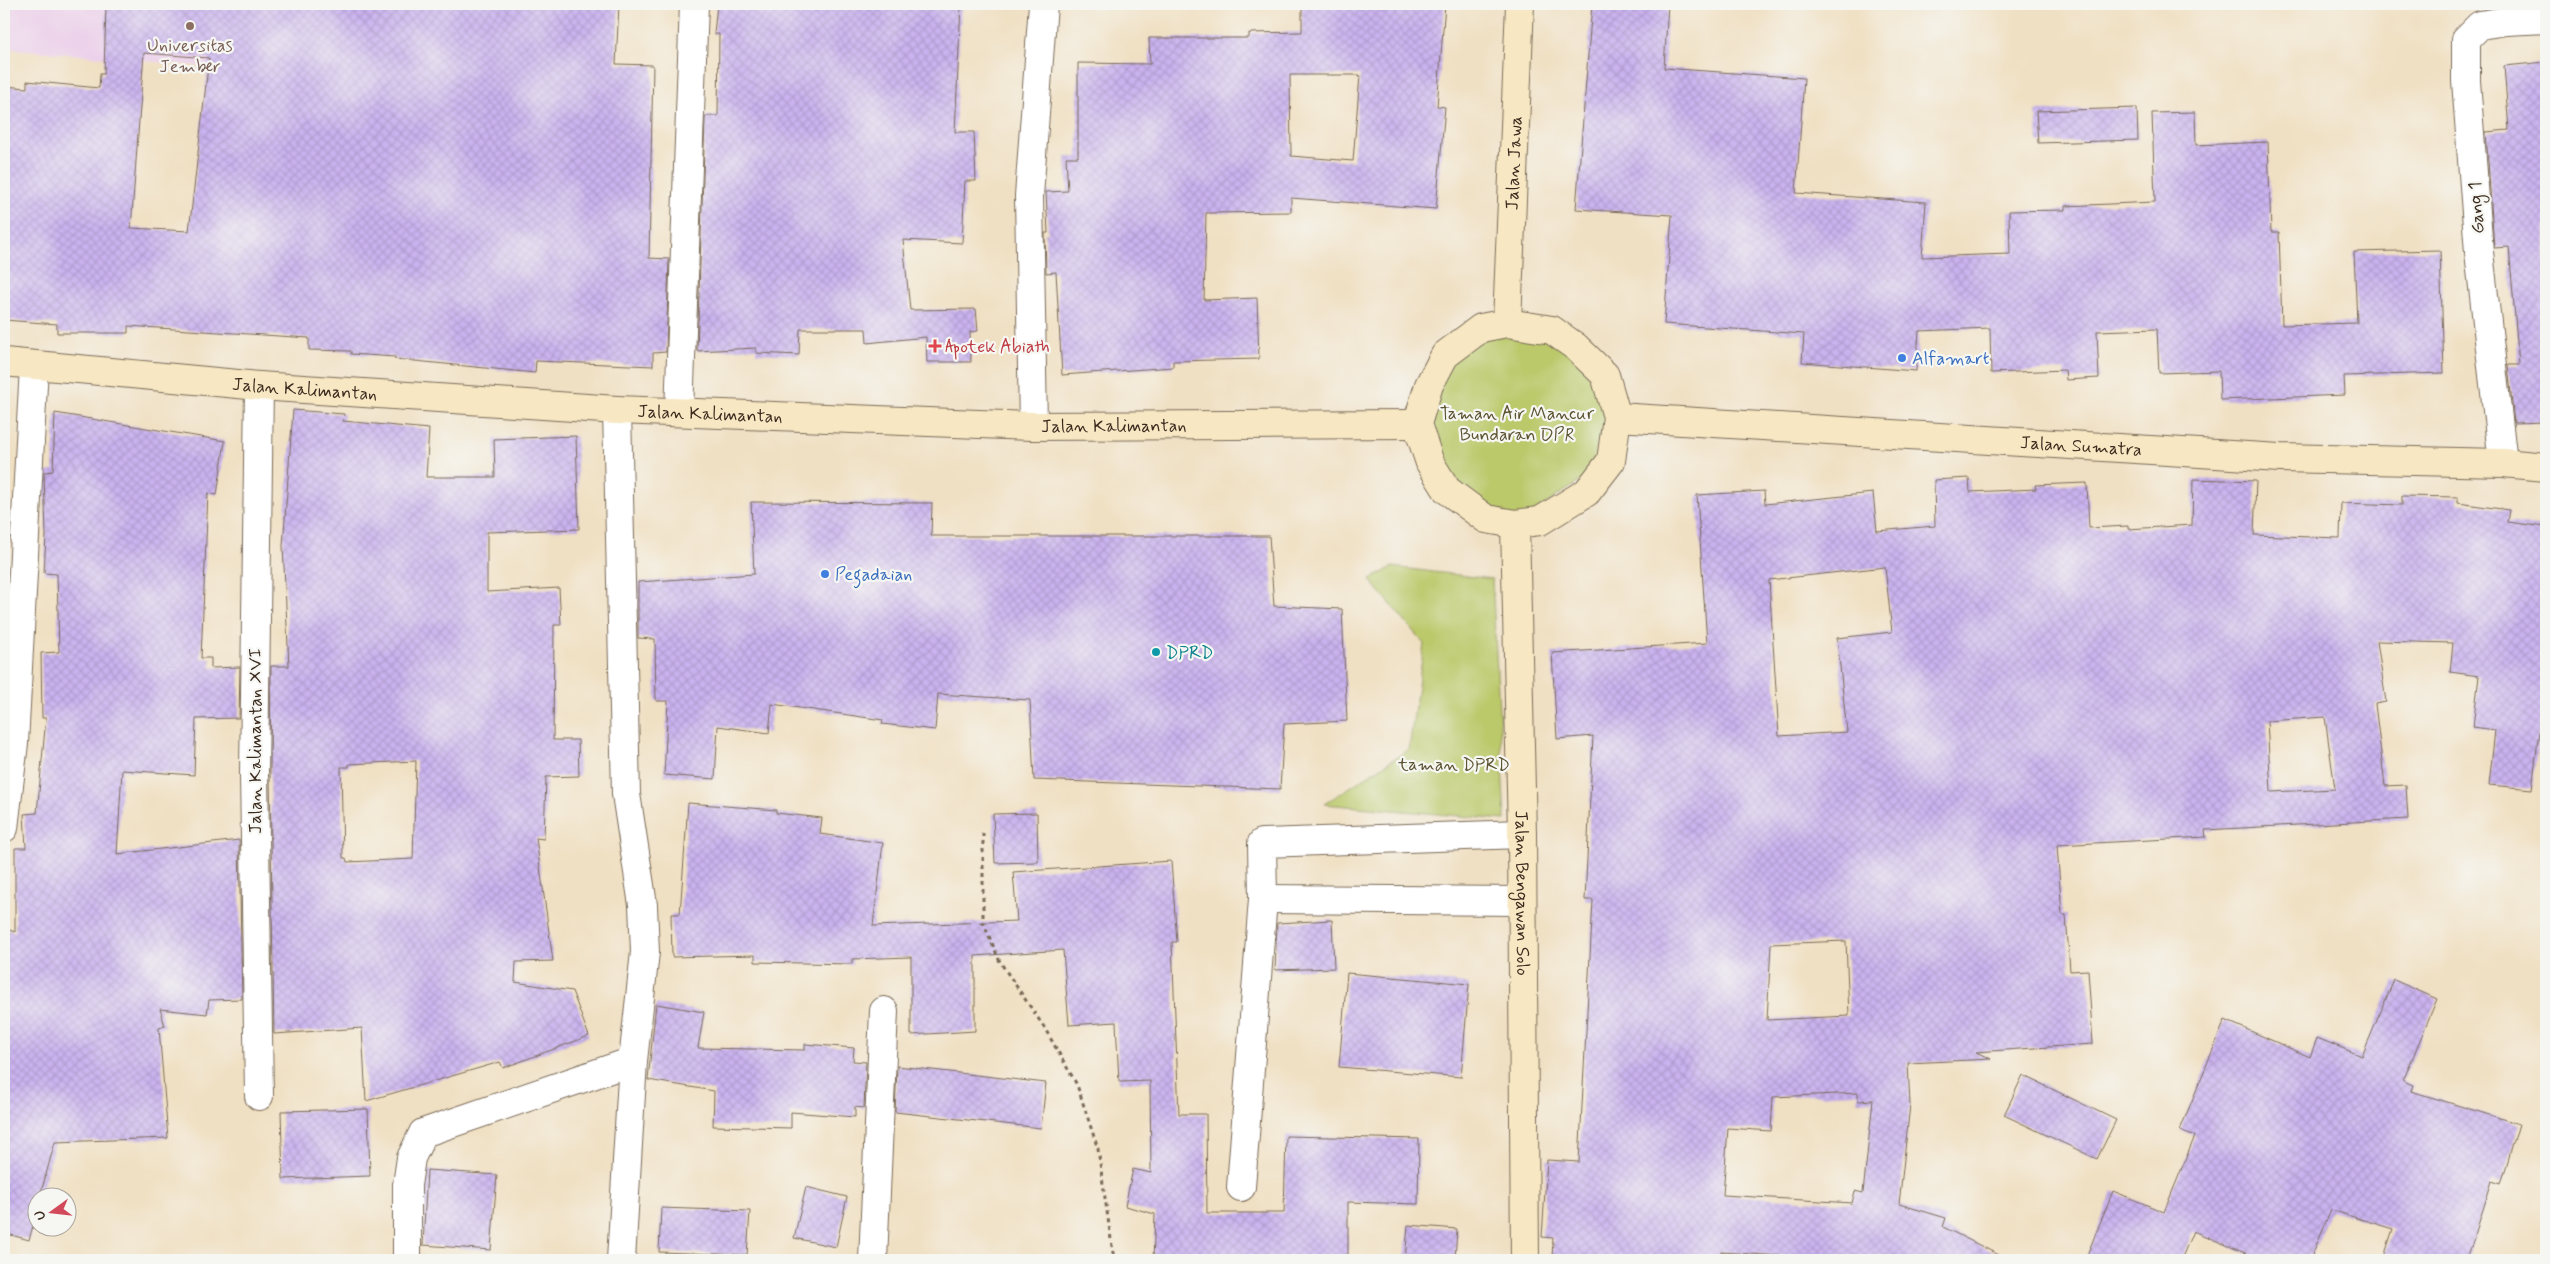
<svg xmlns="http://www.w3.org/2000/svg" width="2550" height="1264" font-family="Mynerve,sans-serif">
  <defs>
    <pattern id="building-cross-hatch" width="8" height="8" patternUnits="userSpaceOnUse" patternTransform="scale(1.25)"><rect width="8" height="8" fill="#cab3ef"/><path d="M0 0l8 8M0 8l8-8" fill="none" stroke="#ae9acc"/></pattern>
  </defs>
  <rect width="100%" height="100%" fill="#f6f6f2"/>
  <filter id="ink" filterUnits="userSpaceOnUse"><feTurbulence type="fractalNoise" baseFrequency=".02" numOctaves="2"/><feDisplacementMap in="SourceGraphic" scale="10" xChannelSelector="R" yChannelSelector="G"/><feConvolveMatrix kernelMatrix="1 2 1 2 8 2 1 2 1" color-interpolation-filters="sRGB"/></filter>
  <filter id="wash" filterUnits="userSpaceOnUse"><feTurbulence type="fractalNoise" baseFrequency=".0096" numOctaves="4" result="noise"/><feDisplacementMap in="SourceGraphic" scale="20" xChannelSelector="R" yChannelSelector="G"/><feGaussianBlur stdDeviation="1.12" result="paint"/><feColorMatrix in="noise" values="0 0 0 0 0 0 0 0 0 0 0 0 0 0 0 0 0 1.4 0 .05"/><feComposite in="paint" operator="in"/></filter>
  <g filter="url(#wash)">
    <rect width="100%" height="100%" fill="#f0e0c3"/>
    <!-- built -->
    <polygon fill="#ecd1ea" points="4,4 378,4 375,82 4,48"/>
    <!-- green -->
    <g fill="#bbc96b" stroke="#7b7a44">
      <polygon points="1552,330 1605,375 1611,461 1515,524 1430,463 1429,385 1463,340"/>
      <polygon points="1392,567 1492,579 1505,820 1324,804 1409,749 1424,644 1370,580"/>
    </g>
    <g id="blocks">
      <!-- building -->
      <g fill="url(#building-cross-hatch)" fill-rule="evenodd">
        <path d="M106,4H619L616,64L653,65L649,258L669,259L666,352L653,353V366L536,361L535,373L395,359V357L351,354V351L309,350V338L128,326V333H57V324L4,320V86L27,88V81L99,88L100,74H104ZM144,53L209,58L189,231L131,228Z"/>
        <polygon points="717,4 961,4 955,132 974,132 976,181 965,181 962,243 903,240 910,310 976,309 978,331 970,332 971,362 927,362 926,337 867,343 866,329 800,329 799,355 756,353 756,348 697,351 705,119 706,116 718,116 719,34 714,34"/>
        <path d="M1302,4H1445L1437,106L1445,107L1436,209L1291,198V212L1206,213L1204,300L1257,298L1259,359L1173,361V367L1062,375L1056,272L1046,273L1045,233H1048L1046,192L1068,191L1066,157H1078V63L1150,64L1149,38H1249V33L1302,32ZM1290,75H1360L1353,161L1291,156Z"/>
        <polygon points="1592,4 1668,4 1664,68 1804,78 1796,193 1926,202 1922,257 2010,254 2009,211 2065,210 2065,206 2155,202 2152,113 2195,112 2196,145 2268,142 2271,232 2279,232 2282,325 2357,323 2354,252 2440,250 2444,373 2344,376 2345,395 2220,400 2219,371 2159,373 2157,329 2097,331 2099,378 2066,380 2065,370 1991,373 1990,328 1919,331 1916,371 1802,362 1804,334 1664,324 1672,215 1576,209"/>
        <polygon points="2546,62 2546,422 2514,423 2508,365 2519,365 2509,247 2494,248 2486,132 2509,130 2504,66"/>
        <polygon points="2137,108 2138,140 2038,143 2036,111"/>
        <path d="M293,410L344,414L343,421L429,429L426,477H495L494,439L576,436L579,529L487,532V592L559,588L561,625H554L553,740H578L579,776L546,777L544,839L536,838L553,961L516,962L515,982L572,991L589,1036L503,1068L500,1062L366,1101L362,1028L274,1034L270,774L271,666H289L283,546ZM416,761L413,859L347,862L346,858H343L341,767H349V764Z"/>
        <polygon points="55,413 225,441 217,495 208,493 201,658 211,658 211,668 240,667 239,718 196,719 194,775 122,770 117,854 239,840 242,999 209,1000 207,1014 160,1009 165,1026 159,1028 168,1138 55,1142 40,1196 38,1196 38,1208 29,1240 4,1233 4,928 15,932 15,848 26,848 24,814 37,813 46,718 42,718 41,653 59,652 57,574 44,573 46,535 44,472 53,471"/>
        <path d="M1969,478L1970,492L2036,489L2035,485L2087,483L2089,528L2128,526V529L2192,525L2193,479L2256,481L2254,535L2340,538L2341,503L2402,505V496L2458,497V503L2509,510L2507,522L2546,527V691L2544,690L2532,789L2489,785L2495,730L2473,727L2479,676L2450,672L2453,643L2377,641L2386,702L2375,704L2385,786L2406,785L2408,819L2205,830L2206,837L2057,845L2062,915H2066L2070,971L2088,970L2093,1044L1976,1052L1991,1059L1908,1063L1910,1105L1899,1204L1946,1218L1943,1227L2009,1260H1839L1721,1252L1720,1260H1552L1553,1238L1542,1237L1547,1160L1579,1162L1593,900H1585L1593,736L1557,739L1552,653L1707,643L1697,495L1764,491L1765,504L1873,493L1877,531L1935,526L1934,480ZM1885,567L1892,632L1837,638L1847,732L1779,736L1769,580ZM2325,717L2335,789L2271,792L2267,721ZM1846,941L1849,1016L1767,1020L1771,944ZM1858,1093V1101L1873,1100L1863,1193L1855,1191L1852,1203L1723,1195L1728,1128L1771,1131L1773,1097Z"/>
        <polygon points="751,502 932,503 931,536 1269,536 1274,606 1342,609 1347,721 1284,724 1280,789 1034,780 1030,700 938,694 935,730 882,724 883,720 772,704 769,733 718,726 715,779 664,775 668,701 656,701 655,639 638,638 638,582 754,574"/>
        <polygon points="688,803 776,810 776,813 822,818 820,834 883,843 873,926 1017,921 1013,872 1171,861 1177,942 1172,942 1179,1114 1206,1114 1207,1213 1284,1213 1286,1136 1419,1139 1418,1204 1348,1202 1348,1260 1153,1260 1155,1214 1125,1206 1133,1169 1151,1173 1150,1081 1119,1082 1116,1022 1069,1025 1063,950 975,956 975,1031 911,1035 911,957 852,959 852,964 755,962 755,955 672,957 671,914 680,914"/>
        <polygon points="1037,813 1038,862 995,863 993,814"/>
        <polygon points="1332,920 1334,968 1275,970 1277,923"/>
        <polygon points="1347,973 1469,984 1461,1077 1339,1067"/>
        <polygon points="2394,980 2437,999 2403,1081 2413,1085 2411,1091 2519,1124 2501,1184 2492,1181 2467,1260 2383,1260 2393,1229 2331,1210 2310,1260 2262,1260 2193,1231 2181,1260 2085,1260 2113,1191 2164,1212 2195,1136 2180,1130 2225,1020 2310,1057 2317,1038 2362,1056"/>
        <polygon points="656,1004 704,1012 698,1048 805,1050 805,1044 854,1048 853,1061 866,1062 864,1108 855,1107 855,1117 791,1112 791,1128 713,1126 714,1091 648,1080"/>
        <polygon points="897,1066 1046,1083 1041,1128 895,1112"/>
        <polygon points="2023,1075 2116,1120 2097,1159 2004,1115"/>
        <polygon points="368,1109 370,1176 283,1179 281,1111"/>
        <polygon points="427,1170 497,1175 491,1250 423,1245"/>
        <polygon points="806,1187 847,1197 836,1247 794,1238"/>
        <polygon points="661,1208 750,1211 747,1255 659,1252"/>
        <polygon points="1408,1225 1457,1229 1455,1260 1405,1260"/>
      </g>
    </g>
  </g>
  <g filter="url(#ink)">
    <use href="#blocks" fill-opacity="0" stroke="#7a6a58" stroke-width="1"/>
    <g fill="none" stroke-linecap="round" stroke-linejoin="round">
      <defs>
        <g id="street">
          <polyline points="259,386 254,774 259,1096"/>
          <polyline points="617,410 626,794 643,905 645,952 633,1061 621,1260"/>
          <polyline points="679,412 694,4"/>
          <polyline points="1033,426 1029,196 1043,4"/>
          <polyline points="2503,463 2479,252 2466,81 2466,39 2480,25 2506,21 2546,19"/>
          <polyline points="4,828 14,743 34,366"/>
          <polyline points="1263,899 1521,901"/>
          <polyline points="1241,1187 1263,899 1262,843 1522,834"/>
          <polyline points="407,1260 407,1185 411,1158 423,1133 633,1061"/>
          <polyline points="873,1260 884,1011"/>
        </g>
        <g id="secondary">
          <polygon points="1507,323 1552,330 1576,347 1605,375 1617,417 1611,461 1587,492 1540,521 1515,524 1486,519 1447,490 1430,463 1417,424 1429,385 1445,355 1481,328"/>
          <path id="s1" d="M1507,323L1520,4"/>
          <path id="s2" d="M4,362L259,386L617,410L1033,426L1417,424"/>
          <path id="s3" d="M1617,417L2280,458L2503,463L2546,467"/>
          <path id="s4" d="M1515,524L1522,834L1525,1260"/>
        </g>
      </defs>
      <!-- street casing -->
      <use href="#street" stroke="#7a6a58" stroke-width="30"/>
      <!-- secondary casing -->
      <use href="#secondary" stroke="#7a6a58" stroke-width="30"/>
      <!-- path -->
      <polyline stroke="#7a6a58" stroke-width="3" stroke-dasharray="4 4" stroke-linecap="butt" points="983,833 983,922 1000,962 1044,1027 1077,1085 1098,1149 1114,1260"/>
      <!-- street -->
      <use href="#street" stroke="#fff" stroke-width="28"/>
      <!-- secondary -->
      <use href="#secondary" stroke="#f7e8c3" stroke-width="28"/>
    </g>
  </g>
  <!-- markers -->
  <circle fill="#8d6e63" stroke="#f6f6f2" stroke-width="2" cx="190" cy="26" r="5"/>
  <path fill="#e0444e" stroke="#f6f6f2" stroke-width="2" d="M932.5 338.5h5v5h5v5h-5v5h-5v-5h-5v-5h5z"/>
  <g fill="#3f7fe0" stroke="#f6f6f2" stroke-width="2">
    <circle cx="1902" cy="358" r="5"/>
    <circle cx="825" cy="574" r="5"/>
  </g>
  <circle fill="#0f9aa8" stroke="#f6f6f2" stroke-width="2" cx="1156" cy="652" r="5"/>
  <g text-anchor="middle" stroke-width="4.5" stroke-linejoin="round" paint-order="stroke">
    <!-- education labels -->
    <g font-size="18" fill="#785e54" stroke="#f6f6f2">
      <text x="190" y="51">Universitas<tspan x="190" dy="21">Jember</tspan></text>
    </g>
    <!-- street labels -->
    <g font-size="18" fill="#3b2a1e" stroke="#f6f6f2">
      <text dy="6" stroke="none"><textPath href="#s1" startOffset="160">Jalan Jawa</textPath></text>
      <text transform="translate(2476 208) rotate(-94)" y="6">Gang 1</text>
      <text dy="6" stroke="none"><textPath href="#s2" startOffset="302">Jalan Kalimantan</textPath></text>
      <text dy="6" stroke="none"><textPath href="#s2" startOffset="708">Jalan Kalimantan</textPath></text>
      <text dy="6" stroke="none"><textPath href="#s2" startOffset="1112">Jalan Kalimantan</textPath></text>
      <text dy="6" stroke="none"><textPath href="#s3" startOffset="465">Jalan Sumatra</textPath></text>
      <text transform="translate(255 741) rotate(-90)" y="6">Jalan Kalimantan XVI</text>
      <text dy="6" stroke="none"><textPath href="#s4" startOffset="369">Jalan Bengawan Solo</textPath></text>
    </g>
    <!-- health labels -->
    <g font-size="18" fill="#be3a42" stroke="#f6f6f2" text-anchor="start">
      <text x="945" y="352">Apotek Abiath</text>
    </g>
    <!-- shop labels -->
    <g font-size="18" fill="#366cbe" stroke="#f6f6f2" text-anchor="start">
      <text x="1912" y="364">Alfamart</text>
      <text x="835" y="580">Pegadaian</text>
    </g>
    <!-- park labels -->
    <g font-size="18" fill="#5b5231" stroke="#f6f6f2">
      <text x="1517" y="419">Taman Air Mancur<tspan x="1517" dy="21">Bundaran DPR</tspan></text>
      <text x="1454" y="770">taman DPRD</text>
    </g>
    <!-- culture labels -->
    <g font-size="18" fill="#0d838f" stroke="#f6f6f2" text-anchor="start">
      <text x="1166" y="658">DPRD</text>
    </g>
  </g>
  <!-- margin -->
  <rect width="2550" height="1264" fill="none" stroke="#f6f6f2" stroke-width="20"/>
  <!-- north arrow -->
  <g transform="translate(52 1212) rotate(255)"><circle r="24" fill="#f6f6f2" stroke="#aba49d"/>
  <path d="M0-4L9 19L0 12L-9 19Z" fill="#d1495b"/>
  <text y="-8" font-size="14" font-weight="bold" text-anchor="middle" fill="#3b2a1e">U</text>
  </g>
</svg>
